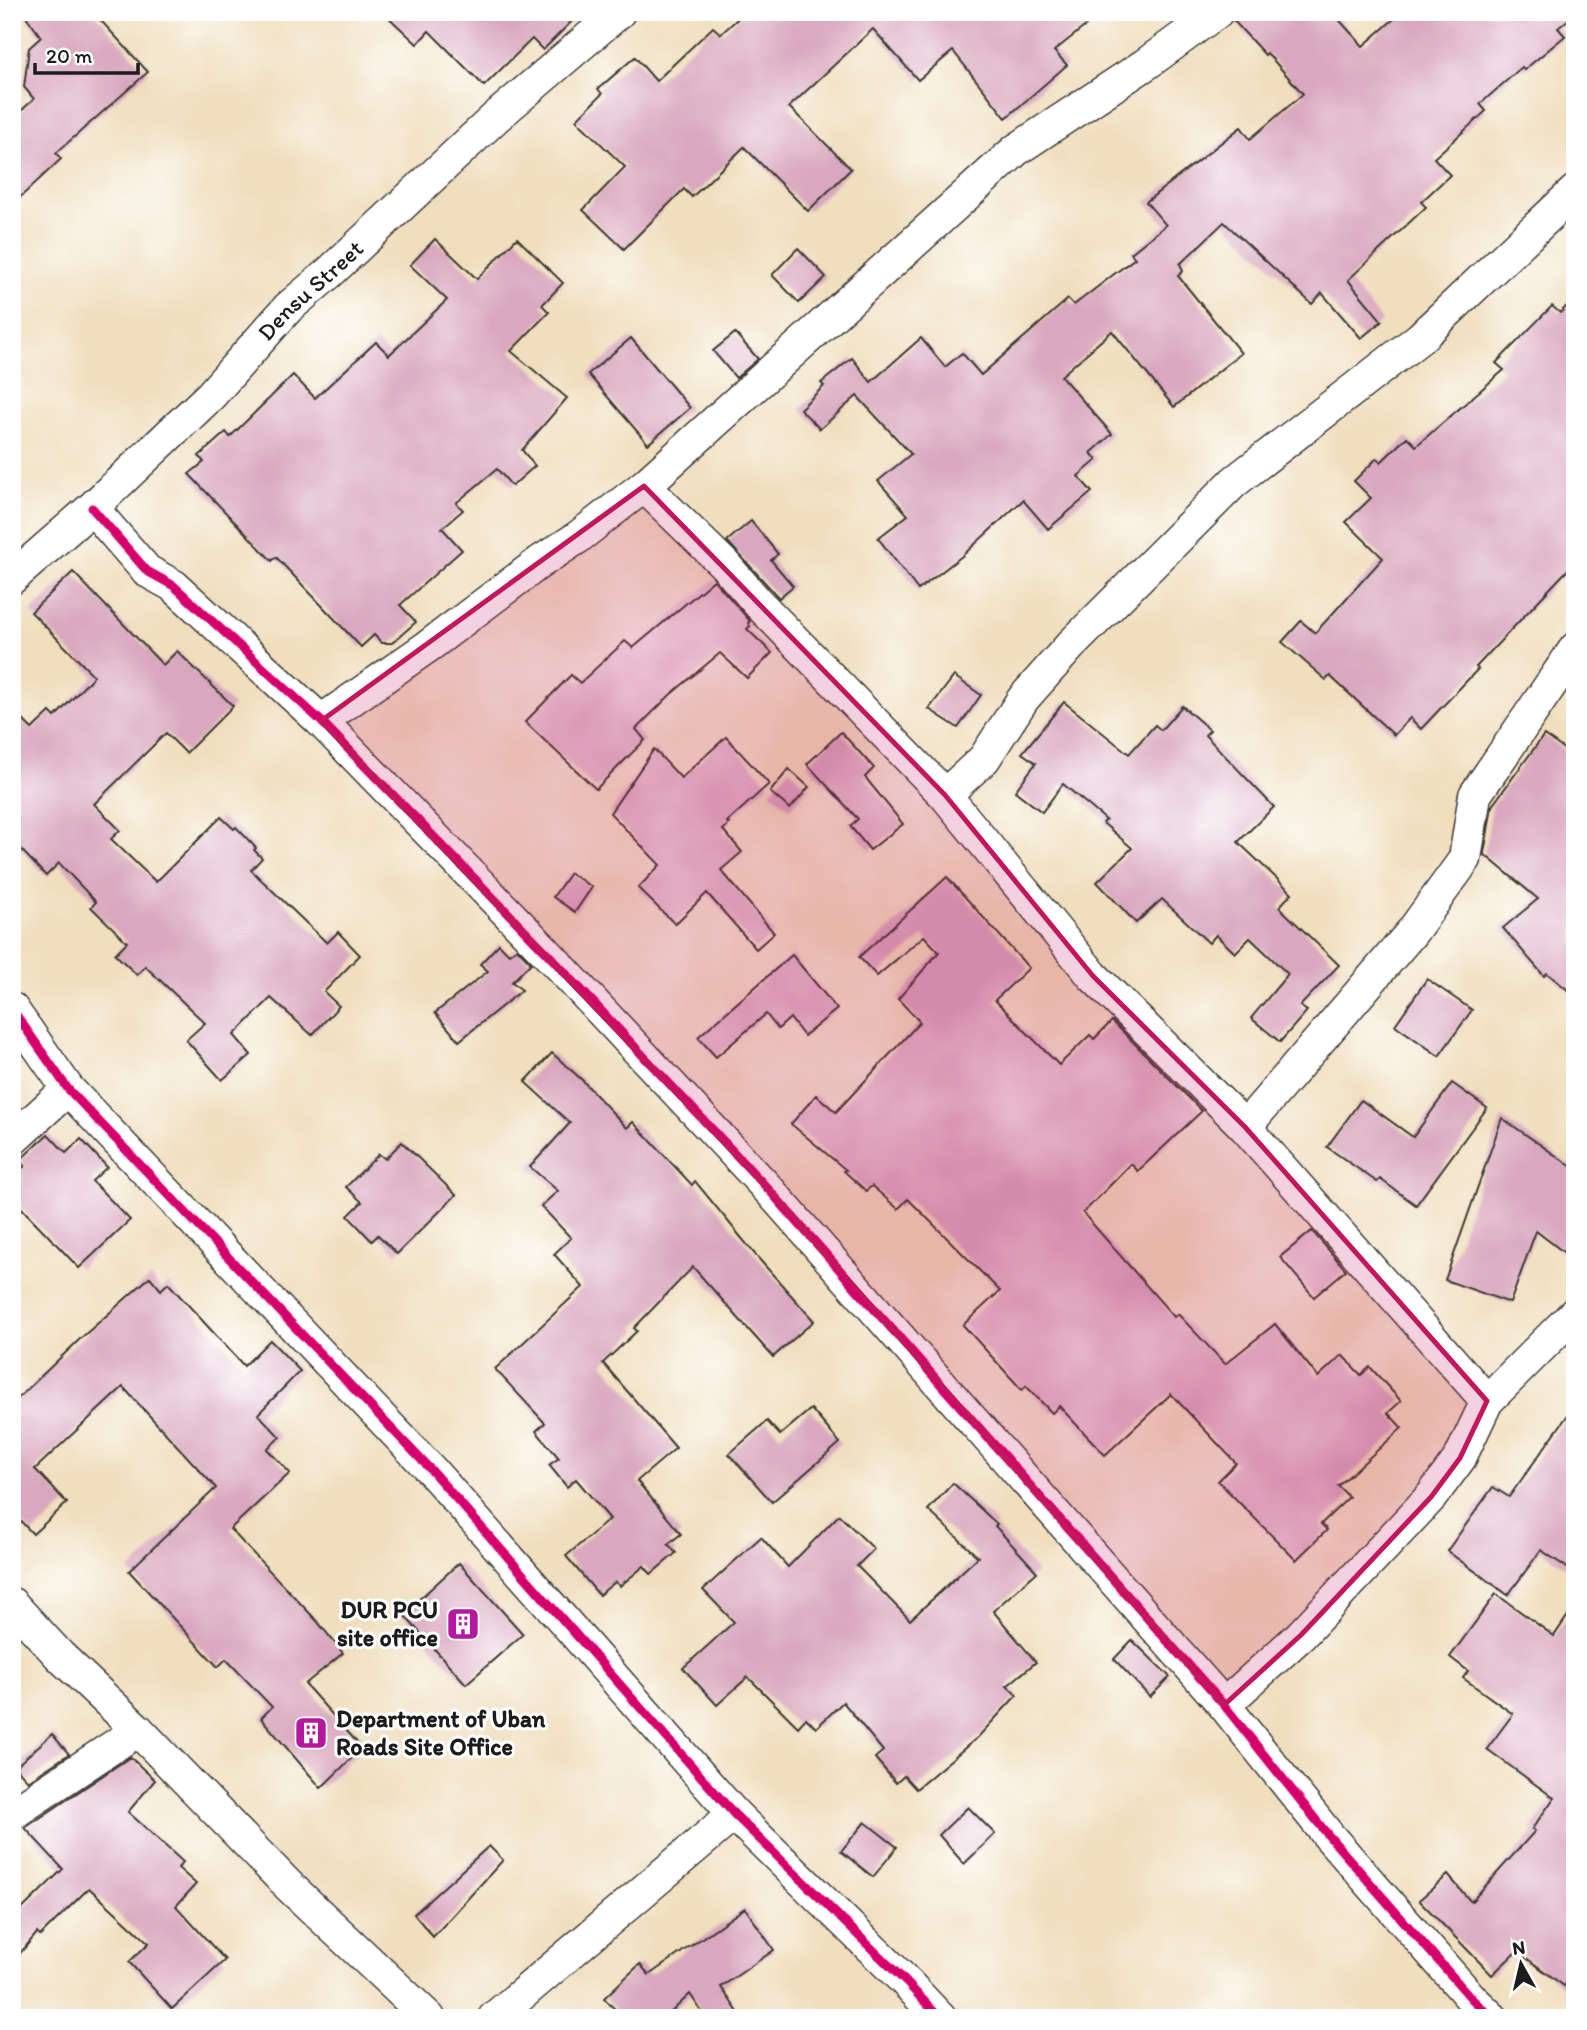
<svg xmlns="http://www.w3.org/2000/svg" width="1587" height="2030" font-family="Itim,sans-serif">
  <rect width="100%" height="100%" fill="#fff"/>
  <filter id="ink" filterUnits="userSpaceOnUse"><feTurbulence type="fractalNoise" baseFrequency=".0143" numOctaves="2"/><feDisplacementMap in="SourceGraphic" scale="14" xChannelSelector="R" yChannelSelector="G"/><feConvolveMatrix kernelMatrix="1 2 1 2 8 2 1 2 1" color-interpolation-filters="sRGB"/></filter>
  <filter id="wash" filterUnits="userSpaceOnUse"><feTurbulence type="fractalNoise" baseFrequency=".00686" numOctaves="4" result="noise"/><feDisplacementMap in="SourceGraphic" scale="28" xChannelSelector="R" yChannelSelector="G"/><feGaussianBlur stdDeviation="1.57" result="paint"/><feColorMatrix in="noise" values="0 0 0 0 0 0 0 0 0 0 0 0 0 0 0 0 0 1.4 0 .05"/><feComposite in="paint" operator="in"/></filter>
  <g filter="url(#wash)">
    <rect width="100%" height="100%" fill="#f0debd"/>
    <g id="blocks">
      <!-- building -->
      <g fill="#d9a7be">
        <polygon points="23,12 93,12 148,72 56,153 61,159 12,205 12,119 34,99 24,87 29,48 41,37"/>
        <polygon points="383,12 581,12 543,50 532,39 484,86 429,31 417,44"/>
        <polygon points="745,12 1103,12 1054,51 1067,65 1006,118 953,51 918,80 873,29 789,107 851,169 808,211 744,147 692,197 684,189 624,249 583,210 625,167 576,120 602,94 598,89 635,57 656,81 713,27 721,34"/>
        <polygon points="1235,12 1332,12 1363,46 1402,12 1575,14 1558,28 1565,36 1524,70 1522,67 1480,104 1486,111 1434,158 1450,175 1421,202 1426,207 1348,280 1382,321 1361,338 1322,293 1312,304 1224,222 1180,264 1183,271 1178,276 1241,353 1174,407 1112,331 1061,376 1112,434 1091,453 1097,460 1078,476 1092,492 1048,529 1023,500 962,556 918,590 878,538 908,515 878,481 911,454 857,396 820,429 800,409 824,386 821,383 852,358 871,382 921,338 945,367 962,353 981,375 1068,299 1074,305 1135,258 1131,253 1166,225 1146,202 1241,127 1250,139 1303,94 1267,53 1265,55 1233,20"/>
        <polygon points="517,238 563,283 542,305 549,312 511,351 567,398 522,450 535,466 512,486 497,469 456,503 463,510 442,528 462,550 400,605 416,622 392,643 382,643 374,635 361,647 276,557 272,561 189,474 204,462 199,456 226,432 230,437 293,375 315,398 376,342 389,355 447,300 410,265 435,239 477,279"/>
        <polygon points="798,248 826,277 799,303 772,275"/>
        <polygon points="1575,298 1575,562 1476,667 1478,669 1421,729 1410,718 1394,735 1330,676 1326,680 1282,642 1301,621 1315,633 1383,558 1346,522 1371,498 1354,481 1377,458 1381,462 1407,437 1416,446 1504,370 1496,363 1552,306 1560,313"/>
        <polygon points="735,333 758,359 736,378 713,351"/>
        <polygon points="631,338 690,408 648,444 588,374"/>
        <polygon points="751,521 778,554 771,560 793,586 779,598 727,541"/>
        <polygon points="73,572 163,665 177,651 233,706 186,753 166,733 94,804 120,830 111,839 156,882 221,817 234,829 236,827 256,848 254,850 262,858 251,870 327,943 338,932 360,955 324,992 339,1006 312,1035 271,998 234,1035 251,1055 222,1080 186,1040 205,1023 145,966 137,975 115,954 127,942 91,907 96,902 59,863 46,876 12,840 12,709 32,729 50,712 55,717 94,676 31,612"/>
        <polygon points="714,580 750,621 748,623 750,626 747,629 772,653 747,678 720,653 670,695 636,729 645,740 596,789 525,722 571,675 580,683 625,641 633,648"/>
        <polygon points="954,676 981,695 958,728 929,709"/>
        <polygon points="1064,702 1129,754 1155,725 1161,730 1182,706 1210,730 1205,735 1274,807 1238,842 1292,893 1279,907 1339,965 1300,1006 1307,1011 1280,1042 1251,1018 1288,974 1250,938 1235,953 1216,935 1209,943 1162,899 1136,923 1097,882 1132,848 1103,823 1106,820 1063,784 1042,812 1015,791 1036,763 1022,753"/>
        <polygon points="841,732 874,768 865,777 903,824 870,850 850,826 858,819 807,764"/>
        <polygon points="1544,735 1575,757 1575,996 1547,973 1544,976 1503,928 1538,899 1484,854 1492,806"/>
        <polygon points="726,737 769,784 727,822 729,824 723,830 742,852 721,870 774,933 756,949 707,893 675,924 638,888 660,865 610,813 654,749 681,778"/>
        <polygon points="789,769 809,787 790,809 770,792"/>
        <polygon points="570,873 592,887 575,912 553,897"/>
        <polygon points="947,877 1029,968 995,1000 1059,1065 1090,1035 1094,1039 1112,1021 1202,1111 1138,1171 1131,1164 1083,1213 1174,1317 1178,1314 1225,1364 1275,1324 1318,1377 1342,1355 1361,1375 1370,1367 1401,1401 1388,1413 1402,1428 1338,1486 1349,1497 1321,1524 1327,1530 1296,1560 1218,1481 1236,1463 1171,1394 1105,1455 1059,1406 1052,1413 1026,1386 1022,1390 963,1325 1000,1291 908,1199 898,1209 872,1186 866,1191 844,1171 846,1170 791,1124 816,1095 836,1112 920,1022 898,999 939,952 924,936 877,976 859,957"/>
        <polygon points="499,944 509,954 517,948 531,963 512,982 522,990 459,1041 435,1013 488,971 480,964"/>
        <polygon points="792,955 837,1009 804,1036 790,1018 778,1029 766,1014 716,1057 698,1037"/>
        <polygon points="1427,979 1472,1010 1439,1056 1395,1025"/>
        <polygon points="552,1053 581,1079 627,1128 633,1122 692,1185 695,1181 758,1258 814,1321 773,1357 693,1267 634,1328 637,1331 603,1363 676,1448 637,1481 681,1534 668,1544 676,1553 651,1574 644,1566 620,1586 615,1582 599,1595 566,1556 610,1519 576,1479 567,1487 549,1465 559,1458 536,1431 545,1423 495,1369 583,1287 554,1254 571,1238 541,1206 558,1191 530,1167 570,1123 525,1082"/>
        <polygon points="1452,1083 1487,1108 1416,1205 1380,1179 1377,1182 1327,1147 1361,1100 1413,1137"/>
        <polygon points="1502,1118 1575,1169 1575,1261 1536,1231 1510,1303 1445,1280"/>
        <polygon points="48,1134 66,1153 81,1139 107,1167 92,1181 130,1220 79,1268 12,1198 12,1177 25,1166 20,1160"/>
        <polygon points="402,1142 456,1195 397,1254 378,1235 372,1241 348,1216 362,1202 346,1187 379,1154 385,1159"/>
        <polygon points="1312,1231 1346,1270 1314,1297 1280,1257"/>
        <polygon points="150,1277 161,1290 168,1283 244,1366 270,1340 300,1371 258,1414 280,1437 267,1449 290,1473 230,1529 317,1621 343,1653 305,1684 362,1748 321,1788 261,1718 272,1707 226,1659 218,1667 129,1571 216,1488 123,1387 35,1469 67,1503 33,1534 12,1512 12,1404 80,1339"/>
        <polygon points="1575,1405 1575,1573 1541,1550 1508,1595 1447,1551 1493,1487 1509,1497"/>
        <polygon points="811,1409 840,1443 772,1502 729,1454 767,1421 780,1435"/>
        <polygon points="953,1483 997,1524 995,1526 1037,1572 993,1611 1036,1662 1007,1686 1017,1695 978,1737 916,1789 904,1776 896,1783 875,1758 883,1751 843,1702 816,1728 806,1718 798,1727 748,1677 717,1705 683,1668 734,1622 703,1590 761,1537 788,1567 839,1515 874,1549 857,1566 910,1620 978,1557 928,1510"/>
        <polygon points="459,1563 523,1634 466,1684 403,1614"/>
        <polygon points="1496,1594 1554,1636 1575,1605 1575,1972 1564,1986 1517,1951 1492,1975 1419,1900 1448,1875 1471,1902 1535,1831 1532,1829 1554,1798 1487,1749 1513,1714 1463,1678 1468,1671 1450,1657"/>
        <polygon points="1132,1640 1170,1677 1150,1697 1114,1659"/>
        <polygon points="52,1734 69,1754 28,1781 15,1767"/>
        <polygon points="130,1757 155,1780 128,1812 183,1862 178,1868 196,1884 176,1906 225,1960 172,2009 129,1962 149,1943 89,1888 40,1936 37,1933 12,1963 12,1919 63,1869 25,1828"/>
        <polygon points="968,1807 995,1834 964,1864 939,1835"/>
        <polygon points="865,1822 897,1847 873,1877 841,1851"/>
        <polygon points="489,1846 503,1860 433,1937 414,1914"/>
        <polygon points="745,1908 774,1950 721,1987 742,2018 706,2018 690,1994 665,2018 623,2018 604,1998 640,1964 649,1975"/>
      </g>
    </g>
  </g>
  <g filter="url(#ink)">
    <use href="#blocks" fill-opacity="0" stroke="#3c3934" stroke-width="2"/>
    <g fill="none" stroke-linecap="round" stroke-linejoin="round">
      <defs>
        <g id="street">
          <polyline points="644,486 725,565 759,604 945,795 1093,976 1245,1127 1487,1401"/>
          <polyline points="92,508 147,571 174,586 321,721 544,950 770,1191 1224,1705 1328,1835 1472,1999 1492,2018"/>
          <path id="s1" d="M12,578L92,508L210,396L288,308L329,273L496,117L619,12"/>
          <polyline points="321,721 430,645 540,562 577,538 644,486 1016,150 1146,64 1217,12"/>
          <polyline points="945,795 984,759 1023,699 1070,646 1234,482 1420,338 1575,191"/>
          <polyline points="12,1009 68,1089 431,1470 734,1814 906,1982 940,2018"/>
          <polyline points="1245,1127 1412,932 1465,859 1475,795 1575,649"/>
          <polyline points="12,1140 68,1089"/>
          <polyline points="12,1604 60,1656 138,1730 288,1885 429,2018"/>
          <polyline points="1224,1705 1301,1635 1431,1497 1460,1458 1487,1401 1575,1313"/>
          <polyline points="12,1814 138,1730"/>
          <polyline points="494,2018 734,1814"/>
        </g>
      </defs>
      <!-- street casing -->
      <use href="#street" stroke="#3c3934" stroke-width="35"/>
      <!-- street -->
      <use href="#street" stroke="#fff" stroke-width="32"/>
      <defs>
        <g id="cycleway">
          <polyline points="92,508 147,571 174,586 321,721 544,950 770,1191 1224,1705 1328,1835 1472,1999 1492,2018"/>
          <polyline points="12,1009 68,1089 431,1470 734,1814 906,1982 940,2018"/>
        </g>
      </defs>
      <!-- cycleway casing -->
      <use href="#cycleway" stroke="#fff" stroke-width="13"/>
      <!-- cycleway -->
      <use href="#cycleway" stroke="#d6006c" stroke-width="9"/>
    </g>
  </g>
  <!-- marked area -->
  <path fill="#c2185b" fill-opacity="0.2" stroke="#c2185b" stroke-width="5" stroke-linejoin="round" d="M644,486L945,795L1093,976L1245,1127L1487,1401L1460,1458L1431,1497L1301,1635L1224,1705L770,1191L321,721Z"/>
  <!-- icons -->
  <defs>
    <symbol id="building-square" viewBox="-11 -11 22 22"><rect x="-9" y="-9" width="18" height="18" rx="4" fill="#b5179e" stroke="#fff"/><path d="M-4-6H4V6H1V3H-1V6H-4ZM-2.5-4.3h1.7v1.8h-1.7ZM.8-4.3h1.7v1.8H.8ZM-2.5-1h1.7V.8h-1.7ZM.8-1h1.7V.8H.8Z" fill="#fff"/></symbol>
  </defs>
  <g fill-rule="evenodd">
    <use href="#building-square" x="444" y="1605" width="38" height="38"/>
    <use href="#building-square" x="292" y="1714" width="38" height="38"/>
  </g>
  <g text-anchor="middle" stroke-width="6" stroke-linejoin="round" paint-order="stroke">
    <!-- street labels -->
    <g font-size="24" fill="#1c1c1c" stroke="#fff">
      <text dy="8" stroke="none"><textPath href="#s1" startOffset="415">Densu Street</textPath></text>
    </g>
    <!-- poi labels -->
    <g font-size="24" font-weight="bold" fill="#1c1c1c" stroke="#fff" text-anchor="end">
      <text x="438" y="1618">DUR PCU<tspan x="438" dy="28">site office</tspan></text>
      <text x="336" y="1727" text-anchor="start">Department of Uban<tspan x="336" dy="28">Roads Site Office</tspan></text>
    </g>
  </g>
  <!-- margin -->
  <rect width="1587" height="2030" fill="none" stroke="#fff" stroke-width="42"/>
  <!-- north arrow -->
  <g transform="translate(1521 1964) rotate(352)" stroke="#ffffff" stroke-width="5" paint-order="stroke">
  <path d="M0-5L12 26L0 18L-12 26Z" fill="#1c1c1c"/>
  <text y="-10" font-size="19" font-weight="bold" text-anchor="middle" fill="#1c1c1c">N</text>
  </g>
  <!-- scale -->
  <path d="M35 63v10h103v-10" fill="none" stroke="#1c1c1c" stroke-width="3.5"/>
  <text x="46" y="63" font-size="21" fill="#1c1c1c" stroke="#ffffff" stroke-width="5" paint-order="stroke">20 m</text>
</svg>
